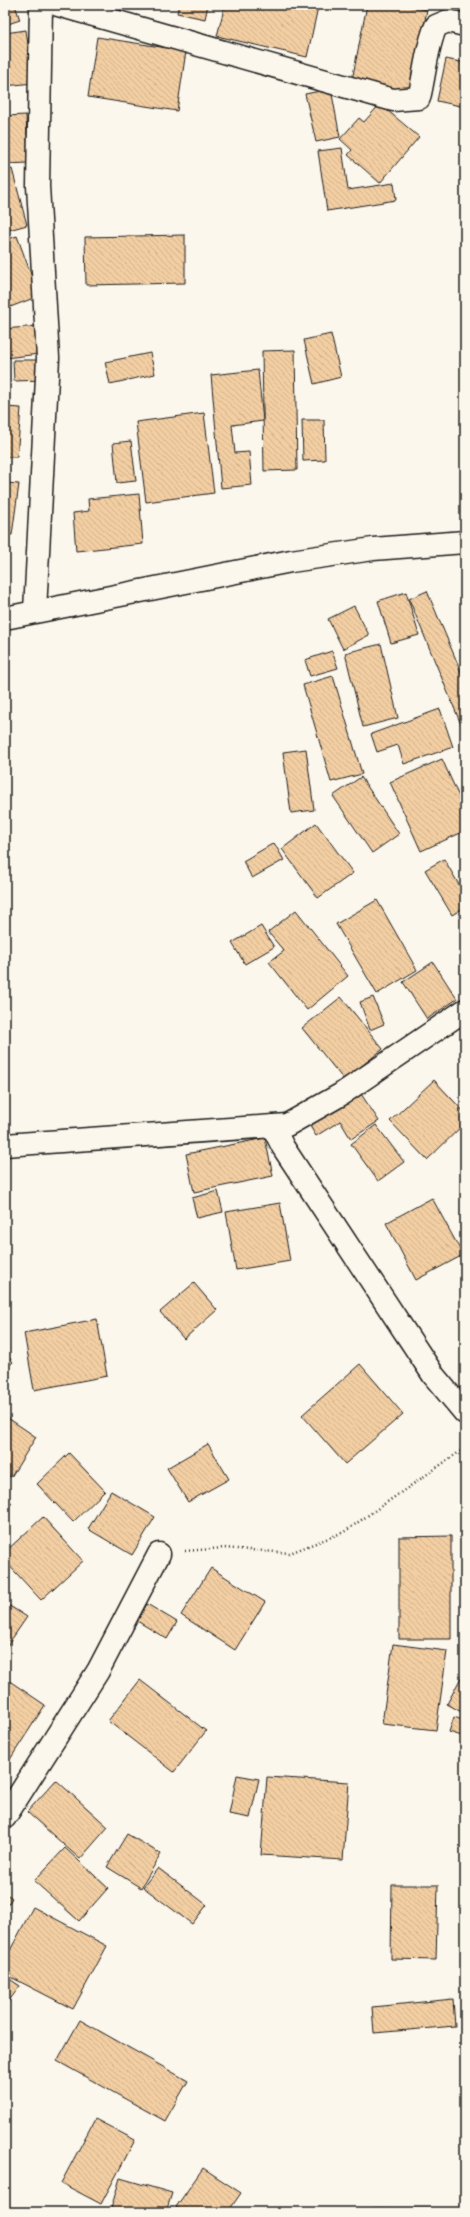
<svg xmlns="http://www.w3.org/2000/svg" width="470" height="2217" font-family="Mali,sans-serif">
  <defs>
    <pattern id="building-back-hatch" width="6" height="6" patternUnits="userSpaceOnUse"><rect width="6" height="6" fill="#f3cea3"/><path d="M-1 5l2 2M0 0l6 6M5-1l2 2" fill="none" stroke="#d0b08c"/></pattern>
  </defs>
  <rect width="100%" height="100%" fill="#fbf7ec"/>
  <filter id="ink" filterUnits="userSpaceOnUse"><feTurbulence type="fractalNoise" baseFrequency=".025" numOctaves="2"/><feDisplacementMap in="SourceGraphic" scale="8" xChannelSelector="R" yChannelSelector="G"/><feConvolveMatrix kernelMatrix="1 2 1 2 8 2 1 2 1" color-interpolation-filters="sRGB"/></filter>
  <g filter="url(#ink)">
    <!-- building -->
    <g fill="url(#building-back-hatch)" stroke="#1c1c1c">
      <polygon points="5,5 15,5 20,20 5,25"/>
      <polygon points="179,5 208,5 205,19 177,13"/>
      <polygon points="225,5 308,5 318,7 307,57 217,36"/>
      <polygon points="367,5 402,5 427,10 410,96 351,85"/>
      <polygon points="26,30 33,83 5,86 5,33"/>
      <polygon points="97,37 186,51 177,111 88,97"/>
      <polygon points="446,59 465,63 465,107 437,101"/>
      <polygon points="331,89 340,137 316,142 305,94"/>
      <polygon points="380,104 419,137 380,183 348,155 352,150 340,139 359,118 364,122"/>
      <polygon points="26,115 28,163 5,164 5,116"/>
      <polygon points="342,148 348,190 394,183 396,200 327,211 318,151"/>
      <polygon points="12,169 27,225 5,231 5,171"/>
      <polygon points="185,235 185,283 86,285 85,237"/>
      <polygon points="17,236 39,296 5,309 5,240"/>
      <polygon points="37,326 39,354 5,358 5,329"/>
      <polygon points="331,334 341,377 314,384 304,340"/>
      <polygon points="295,350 297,470 264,471 262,351"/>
      <polygon points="150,353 155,374 110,384 105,362"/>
      <polygon points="13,360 43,360 44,380 14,381"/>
      <polygon points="258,370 263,421 232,425 235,453 249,452 252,485 221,488 211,375"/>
      <polygon points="5,407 21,408 17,457 5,457"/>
      <polygon points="204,413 214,493 146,502 136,422"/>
      <polygon points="302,420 324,420 325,460 303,461"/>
      <polygon points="131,441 136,481 117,483 113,443"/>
      <polygon points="5,483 19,484 12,535 5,534"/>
      <polygon points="139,494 143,544 76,551 73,513 89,511 88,499"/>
      <polygon points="427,591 465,681 465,734 409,599"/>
      <polygon points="406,592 419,635 391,643 378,601"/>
      <polygon points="354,606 369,635 343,649 328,619"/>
      <polygon points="381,644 398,718 363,727 345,653"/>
      <polygon points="332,651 338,668 310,676 305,660"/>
      <polygon points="333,676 362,774 331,782 303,685"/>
      <polygon points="440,709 453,747 404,764 398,745 377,752 371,734"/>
      <polygon points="306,749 314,810 291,813 283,752"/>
      <polygon points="442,759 465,810 465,831 421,851 390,782"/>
      <polygon points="361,777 399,834 372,853 333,796"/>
      <polygon points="316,823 353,873 318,898 282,849"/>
      <polygon points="274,843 284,860 252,878 243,861"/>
      <polygon points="444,859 465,895 465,907 452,915 425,870"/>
      <polygon points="377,900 417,970 377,994 336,924"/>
      <polygon points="296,910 348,976 307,1010 269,962 284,951 268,932"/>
      <polygon points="261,926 274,947 245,964 232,943"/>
      <polygon points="433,962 457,999 427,1019 403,982"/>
      <polygon points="341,997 383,1049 344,1080 302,1028"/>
      <polygon points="373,997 384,1024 370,1030 360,1002"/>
      <polygon points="434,1080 465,1113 465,1123 427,1160 390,1121"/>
      <polygon points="359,1091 379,1121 351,1139 340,1121 316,1136 308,1123"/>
      <polygon points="376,1125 404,1162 378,1181 351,1144"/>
      <polygon points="265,1138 273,1176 194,1192 186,1154"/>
      <polygon points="218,1191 223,1212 197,1218 192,1198"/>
      <polygon points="432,1198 463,1255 416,1280 386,1223"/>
      <polygon points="280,1203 290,1261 236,1270 226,1212"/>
      <polygon points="194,1283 217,1310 184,1339 160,1312"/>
      <polygon points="97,1319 107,1376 34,1390 24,1333"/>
      <polygon points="5,1353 13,1362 5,1370"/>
      <polygon points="360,1364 403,1414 345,1464 302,1415"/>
      <polygon points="5,1416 36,1437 11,1477 5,1473"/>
      <polygon points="208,1444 229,1479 188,1502 167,1468"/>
      <polygon points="69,1453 105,1491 73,1522 37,1484"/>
      <polygon points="111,1491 155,1517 132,1555 88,1529"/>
      <polygon points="5,1497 12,1503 5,1511"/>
      <polygon points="43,1517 83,1561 41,1600 5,1561 5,1552"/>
      <polygon points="451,1536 451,1639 399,1639 399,1537"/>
      <polygon points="211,1568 265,1602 235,1650 181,1615"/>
      <polygon points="5,1603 27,1617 5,1649"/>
      <polygon points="147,1604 177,1622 167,1639 137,1621"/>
      <polygon points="393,1644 447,1651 436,1730 382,1724"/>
      <polygon points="465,1670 465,1714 447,1704"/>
      <polygon points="5,1678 45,1705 9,1761 5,1758"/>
      <polygon points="140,1680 206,1731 174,1772 108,1721"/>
      <polygon points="454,1717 465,1721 465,1737 449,1732"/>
      <polygon points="237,1775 259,1779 250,1818 229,1814"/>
      <polygon points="267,1777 349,1782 343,1860 261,1855"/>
      <polygon points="56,1780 108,1827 80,1859 27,1812"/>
      <polygon points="127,1834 161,1854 141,1888 107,1867"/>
      <polygon points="65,1848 108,1888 79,1921 34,1881"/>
      <polygon points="158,1868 207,1905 192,1924 143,1887"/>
      <polygon points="392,1885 438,1885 436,1960 391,1959"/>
      <polygon points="5,1893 12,1898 5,1909"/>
      <polygon points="33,1907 107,1946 73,2009 5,1974 5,1960"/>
      <polygon points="5,1976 20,1986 5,2006"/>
      <polygon points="453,1999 455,2026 374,2033 372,2007"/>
      <polygon points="80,2020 188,2081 165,2121 57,2061"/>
      <polygon points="95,2119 135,2140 101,2204 61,2183"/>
      <polygon points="203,2168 241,2193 228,2212 183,2212 176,2207"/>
      <polygon points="120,2178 172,2193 166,2212 110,2212"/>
      <polygon points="372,2208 465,2209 465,2212 372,2212"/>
    </g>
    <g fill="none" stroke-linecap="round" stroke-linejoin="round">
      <defs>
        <g id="minor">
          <path d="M58,5L393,100L419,98C425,74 426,49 436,26L448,21L465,25"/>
          <polyline points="35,611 48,358 38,186 41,5"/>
          <polyline points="5,618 291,561 373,549 465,542"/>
          <polyline points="273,1127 283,1147 434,1376 465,1413"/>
          <polyline points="5,1145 287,1125 340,1095 465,1010"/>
          <polyline points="5,1817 98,1671 159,1554"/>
        </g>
      </defs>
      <!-- minor casing -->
      <use href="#minor" stroke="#1c1c1c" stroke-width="25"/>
      <!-- path -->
      <polyline stroke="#1c1c1c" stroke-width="2.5" stroke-dasharray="1 3" stroke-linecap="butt" points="185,1551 224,1548 290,1553 344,1532 465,1448"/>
      <!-- minor -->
      <use href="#minor" stroke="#fbf7ec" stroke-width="22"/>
    </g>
  </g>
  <!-- margin -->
  <rect width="470" height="2217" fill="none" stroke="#fbf7ec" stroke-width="20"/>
  <rect x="10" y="10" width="450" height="2197" fill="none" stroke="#1c1c1c" stroke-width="1.5" filter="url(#ink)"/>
</svg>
